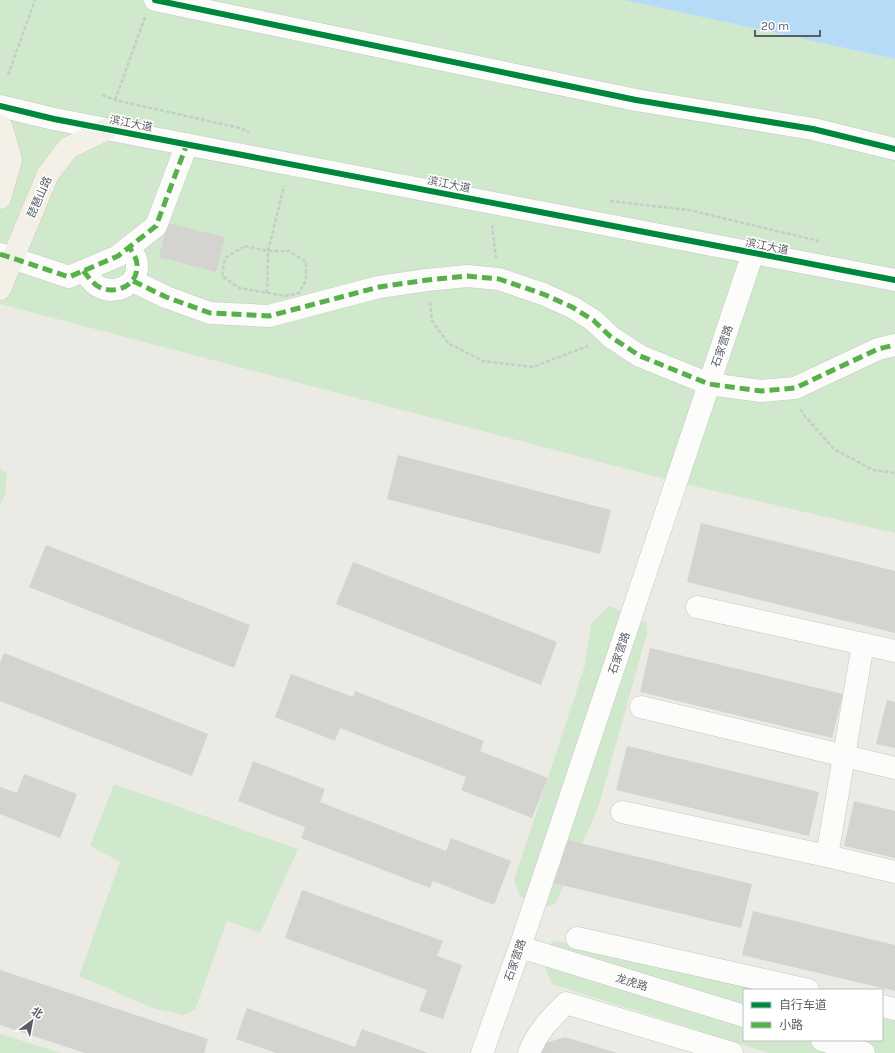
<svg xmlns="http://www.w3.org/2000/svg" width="895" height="1053" font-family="Karla,'Noto Sans SC',sans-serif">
  <rect width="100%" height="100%" fill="#ebeae4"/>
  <!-- green -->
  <g fill="#d0e9cd">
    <polygon points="0,0 624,0 895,59 895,533 676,482 0,304"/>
    <polygon points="0,468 7,474 5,494 0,506"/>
    <polygon points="609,606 647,623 647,633 598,808 556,903 547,907 520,897 514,880 585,665 591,624"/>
    <polygon points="114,784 298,849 260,933 227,921 195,1010 183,1015 153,1008 79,976 120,862 90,846"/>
    <polygon points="553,940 766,990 744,990 744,1040 882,1040 882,1017 895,1020 895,1053 769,1053 552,984 544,965"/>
    <polygon points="0,1034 61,1053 0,1053"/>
  </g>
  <!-- water -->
  <polygon fill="#b6dbf7" points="624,0 895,0 895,59"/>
  <!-- building -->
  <g fill="#d4d3cf">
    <polygon points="167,223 225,237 216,272 159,257"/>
    <polygon points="398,455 611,510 600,554 387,499"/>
    <polygon points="701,523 895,571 895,633 687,582"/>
    <polygon points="46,545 250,625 234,668 29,587"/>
    <polygon points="353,562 557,642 541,685 336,604"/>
    <polygon points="650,648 843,694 832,738 640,692"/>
    <polygon points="4,653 208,734 192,776 0,701 0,663"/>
    <polygon points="291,674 353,697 355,691 484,741 480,751 548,778 532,818 461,790 466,777 340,728 335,741 275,717"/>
    <polygon points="887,700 895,702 895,748 876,744"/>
    <polygon points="627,746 819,792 809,836 616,790"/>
    <polygon points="253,761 325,789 320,802 446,851 451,838 511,861 494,905 433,881 430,888 301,838 305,827 238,801"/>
    <polygon points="24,774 77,794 60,838 0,814 0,787 17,793"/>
    <polygon points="854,801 895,811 895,858 844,846"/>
    <polygon points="559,838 752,884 741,928 549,882"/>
    <polygon points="302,890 443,941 437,956 462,965 443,1019 419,1011 427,990 285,938"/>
    <polygon points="753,911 895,945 895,991 742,955"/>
    <polygon points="0,970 208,1039 204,1053 85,1053 0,1025"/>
    <polygon points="247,1008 355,1047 362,1029 428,1053 276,1053 236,1039"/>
    <polygon points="565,1037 617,1053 537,1053 539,1045"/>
  </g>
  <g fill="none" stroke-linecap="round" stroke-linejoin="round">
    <defs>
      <g id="minor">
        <polyline points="155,0 636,100 813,129 895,149"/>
        <polyline points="0,106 54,119 895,280"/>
        <polyline points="0,254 69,277 118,256 156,226 187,144"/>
        <path d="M83,271C87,275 91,281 96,285C111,296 137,288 137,267C138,260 133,253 129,247"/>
        <polyline points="133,281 166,297 210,313 269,316 379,287 427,280 467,276 499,279 543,294 572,307 593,320 611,337 640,356 709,384 761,391 795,388 878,349 895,345"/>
        <polyline points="697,607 895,651"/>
        <polyline points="863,644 827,856 895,872"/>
        <polyline points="641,707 895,768"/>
        <polyline points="622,812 827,856"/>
        <polyline points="577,938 808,990"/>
        <polyline points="520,947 744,1016"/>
        <polyline points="882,1006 895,1009"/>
        <polyline points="822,1040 864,1053"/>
        <polyline points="482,1053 520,947 753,253"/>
        <path d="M529,1053C537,1032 551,1018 566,1003L732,1053"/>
      </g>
      <g id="major">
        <polyline points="0,126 2,128 11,160 0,198"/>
        <polyline points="0,289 48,174 68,148 107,129"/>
      </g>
    </defs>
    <!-- minor casing -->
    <use href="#minor" stroke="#c6c7c6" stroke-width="23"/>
    <!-- major casing -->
    <use href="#major" stroke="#d6ccaf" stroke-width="23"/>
    <!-- path -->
    <g stroke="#c6cdc9" stroke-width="2.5" stroke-dasharray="4 2" stroke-linecap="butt">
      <polyline points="8,75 35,0"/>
      <polyline points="102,95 115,100 240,128 249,132"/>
      <polyline points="115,100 145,17"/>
      <polyline points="610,201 689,210 819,241"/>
      <polyline points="492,225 496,258"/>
      <polygon points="245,246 268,251 289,251 306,262 306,280 299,293 286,296 239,288 222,276 225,258"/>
      <polyline points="267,293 268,251 284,186"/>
      <polyline points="430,302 432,321 448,343 483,361 533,367 588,346"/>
      <polyline points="801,409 803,414 834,449 873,470 895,473"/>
    </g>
    <!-- minor -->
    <use href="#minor" stroke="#fcfcfb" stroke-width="22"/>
    <!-- major -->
    <use href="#major" stroke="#f2f0e7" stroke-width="22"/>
    <!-- quiet -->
    <g stroke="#58b04a" stroke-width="5" stroke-dasharray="10 5" stroke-linecap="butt">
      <polyline points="0,254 69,277 118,256 156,226 187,144"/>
      <path d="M83,271C87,275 91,281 96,285C111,296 137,288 137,267C138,260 133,253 129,247"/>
      <polyline points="133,281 166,297 210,313 269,316 379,287 427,280 467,276 499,279 543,294 572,307 593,320 611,337 640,356 709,384 761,391 795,388 878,349 895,345"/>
    </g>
    <defs>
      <g id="cycleway">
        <polyline points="155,0 636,100 813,129 895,149"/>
        <polyline points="0,106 54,119 895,280"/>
      </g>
    </defs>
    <!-- cycleway casing -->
    <use href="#cycleway" stroke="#fff" stroke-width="8"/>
    <!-- cycleway -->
    <use href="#cycleway" stroke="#00873e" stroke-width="6"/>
  </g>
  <g text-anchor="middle" stroke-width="3" stroke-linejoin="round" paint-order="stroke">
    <!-- street labels -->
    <g font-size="11" fill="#595e64" stroke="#fff">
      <text transform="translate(131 123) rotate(11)" y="4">滨江大道</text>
      <text transform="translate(449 184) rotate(11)" y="4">滨江大道</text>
      <text transform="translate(39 197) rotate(-66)" y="4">琵琶山路</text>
      <text transform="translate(767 246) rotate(11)" y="4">滨江大道</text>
      <text transform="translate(722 346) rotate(-71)" y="4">石家营路</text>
      <text transform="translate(619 653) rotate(-71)" y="4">石家营路</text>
      <text transform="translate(515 960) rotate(-71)" y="4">石家营路</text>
      <text transform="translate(632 982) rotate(17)" y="4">龙虎路</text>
    </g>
  </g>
  <!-- legend -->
  <rect x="743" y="989" width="140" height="52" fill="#ffffff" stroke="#bdbfc1"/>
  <rect x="751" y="1002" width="20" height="6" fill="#00873e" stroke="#bdbfc1"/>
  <text x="779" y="1009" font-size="12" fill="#595e64">自行车道</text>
  <rect x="751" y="1022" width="20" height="6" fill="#58b04a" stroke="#bdbfc1"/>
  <text x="779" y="1029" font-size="12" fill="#595e64">小路</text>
  <!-- north arrow -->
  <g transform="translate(32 1021) rotate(32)" stroke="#ffffff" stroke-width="3" paint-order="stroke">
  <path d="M0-3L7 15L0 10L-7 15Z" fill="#595e64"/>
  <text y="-6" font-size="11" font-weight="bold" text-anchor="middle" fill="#595e64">北</text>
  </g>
  <!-- scale -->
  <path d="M755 30v6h65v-6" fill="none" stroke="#595e64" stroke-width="2"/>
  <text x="761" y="30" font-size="12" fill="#595e64" stroke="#ffffff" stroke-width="3" paint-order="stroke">20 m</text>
</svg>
